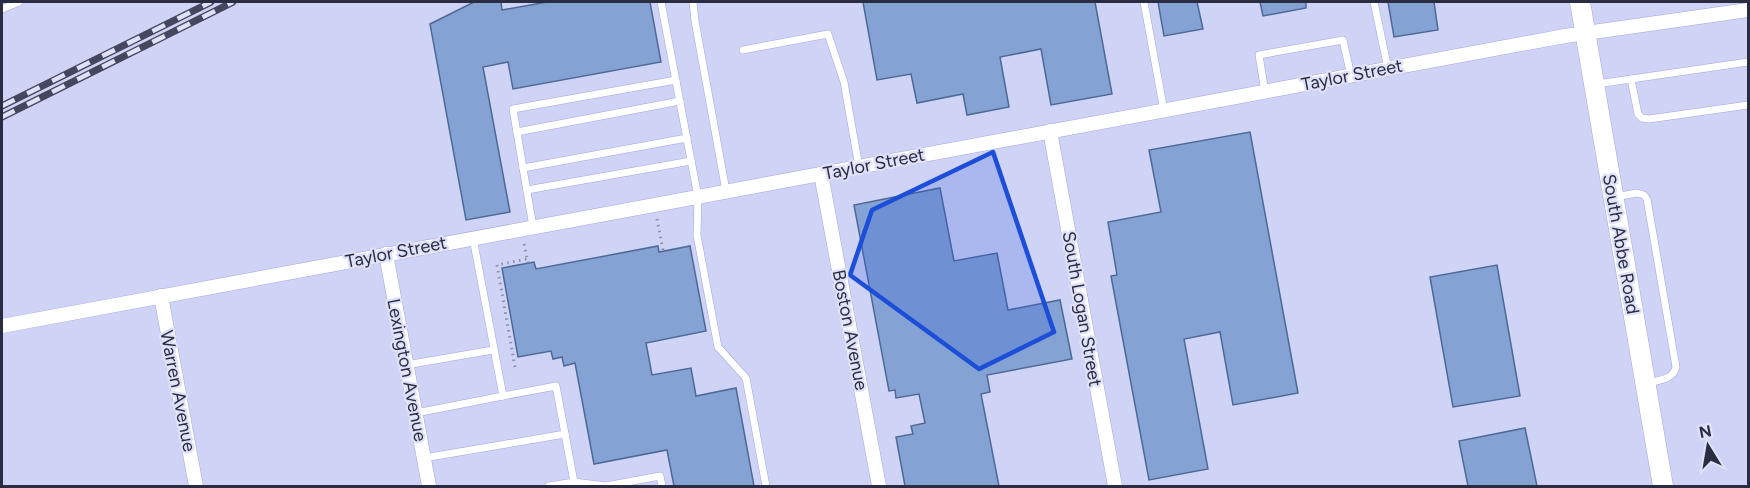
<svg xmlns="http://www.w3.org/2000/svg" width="1750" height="488" font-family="Figtree,sans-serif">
  <rect width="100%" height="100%" fill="#cfd3f5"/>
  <!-- building -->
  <g fill="#84a2d3" stroke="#4e6997" stroke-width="1.5">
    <polygon points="474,2 501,2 502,10 547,2 650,2 661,62 513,89 508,62 483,67 510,212 466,220 430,24"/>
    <polygon points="863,2 1095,2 1112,94 1051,105 1041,49 1000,57 1009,107 967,115 963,94 917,103 911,74 877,80"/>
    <polygon points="1158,2 1197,2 1203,29 1164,36"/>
    <polygon points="1260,2 1306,2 1306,8 1263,16"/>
    <polygon points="1388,2 1434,2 1438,30 1394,37"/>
    <polygon points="1250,132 1298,393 1233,405 1220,332 1184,339 1208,469 1149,480 1111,276 1117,275 1108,222 1161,212 1149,150"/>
    <polygon points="940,188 954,261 997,253 1008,310 1060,300 1072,359 987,375 990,392 981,394 999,486 905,486 896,437 913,434 911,426 925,423 919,394 896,398 895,390 889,391 854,205"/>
    <polygon points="658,246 659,252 690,246 706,331 646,343 652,375 691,368 696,396 736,388 754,486 674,486 667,450 594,464 575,363 564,366 562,357 553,359 551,351 518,357 502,268 534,262 536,269"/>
    <polygon points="1497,265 1520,396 1453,407 1430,277"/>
    <polygon points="1525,428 1537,486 1468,486 1459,441"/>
  </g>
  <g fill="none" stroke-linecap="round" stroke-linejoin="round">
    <defs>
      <g id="lane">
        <polyline points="661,2 698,197 697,235 718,347 746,378 766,486"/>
        <polyline points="693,2 695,21 726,191"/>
        <polyline points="1144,2 1164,111"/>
        <polyline points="1374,2 1388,69"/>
        <polyline points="2,9 19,2"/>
        <polyline points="743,50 828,34 844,82 859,167"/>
        <polyline points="1631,79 1638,114 1642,118 1649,119 1748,105"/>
        <polyline points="1597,84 1748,62"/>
        <polyline points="1265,92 1259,55 1343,40 1351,76"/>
        <polyline points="517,132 680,101"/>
        <polyline points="523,168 687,138"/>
        <polyline points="527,190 691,161"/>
        <path d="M1615,197L1637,193L1644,195L1647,199L1676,367C1673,380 1659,380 1648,383"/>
        <polyline points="533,227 513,109 676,80"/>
        <polyline points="406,365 493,350"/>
        <polyline points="503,396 556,386 565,434"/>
        <polyline points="416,413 503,396 473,238"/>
        <polyline points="424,458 565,434 574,482 549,486"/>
        <polyline points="574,482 606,486"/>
        <polyline points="606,486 660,476 662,486"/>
      </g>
      <g id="street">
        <polyline points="1050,131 1115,486"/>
        <polyline points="821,174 879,486"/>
        <polyline points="386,254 429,486"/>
        <polyline points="161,296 196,486"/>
        <polyline points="2,326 1565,36 1748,10"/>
      </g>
      <polyline id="secondary" points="1580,2 1663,486"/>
    </defs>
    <!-- lane casing -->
    <use href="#lane" stroke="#a2a7de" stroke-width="8"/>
    <!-- street casing -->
    <use href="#street" stroke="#a2a7de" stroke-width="15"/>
    <!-- secondary casing -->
    <use href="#secondary" stroke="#a2a7de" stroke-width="21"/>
    <!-- path -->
    <g stroke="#8c8fac" stroke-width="3" stroke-dasharray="1.5 4.5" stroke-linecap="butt">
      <polyline points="657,219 663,250"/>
      <polyline points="524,244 528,263"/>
      <polyline points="515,367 497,265 527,259"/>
    </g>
    <!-- lane -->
    <use href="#lane" stroke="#fff" stroke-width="7"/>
    <!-- street -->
    <use href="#street" stroke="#fff" stroke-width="14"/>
    <!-- secondary -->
    <use href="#secondary" stroke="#fff" stroke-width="20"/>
    <defs>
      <g id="rail">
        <polyline points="2,106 211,2"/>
        <polyline points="2,117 233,2"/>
      </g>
    </defs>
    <!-- rail casing -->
    <use href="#rail" stroke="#44475e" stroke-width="7"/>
    <!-- rail -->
    <use href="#rail" stroke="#dee1f8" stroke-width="4.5" stroke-dasharray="14" stroke-linecap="butt"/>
  </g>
  <!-- marked area -->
  <path fill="#1d4ed8" fill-opacity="0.2" stroke="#1d4ed8" stroke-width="4.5" stroke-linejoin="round" d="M993,152L1054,332L979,369L850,275L872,210Z"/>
  <g text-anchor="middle" stroke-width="4.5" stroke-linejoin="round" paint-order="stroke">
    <!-- street labels -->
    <g font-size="18" fill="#2a2c42" stroke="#dee1f8">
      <text transform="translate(1352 75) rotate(-11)" y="6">Taylor Street</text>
      <text transform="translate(874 164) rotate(-11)" y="6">Taylor Street</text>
      <text transform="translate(1621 244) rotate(80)" y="6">South Abbe Road</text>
      <text transform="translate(396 252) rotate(-11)" y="6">Taylor Street</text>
      <text transform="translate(1082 309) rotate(80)" y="6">South Logan Street</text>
      <text transform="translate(850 330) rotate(79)" y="6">Boston Avenue</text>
      <text transform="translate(407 370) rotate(79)" y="6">Lexington Avenue</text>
      <text transform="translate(178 391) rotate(79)" y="6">Warren Avenue</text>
    </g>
  </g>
  <!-- border -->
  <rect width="1750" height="488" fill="none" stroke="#2a2c42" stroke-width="6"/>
  <!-- north arrow -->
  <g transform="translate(1708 446) rotate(349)" stroke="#dee1f8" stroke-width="4.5" paint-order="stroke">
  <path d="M0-4.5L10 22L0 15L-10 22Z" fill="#2a2c42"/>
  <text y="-9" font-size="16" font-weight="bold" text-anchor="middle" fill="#2a2c42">N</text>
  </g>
</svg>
